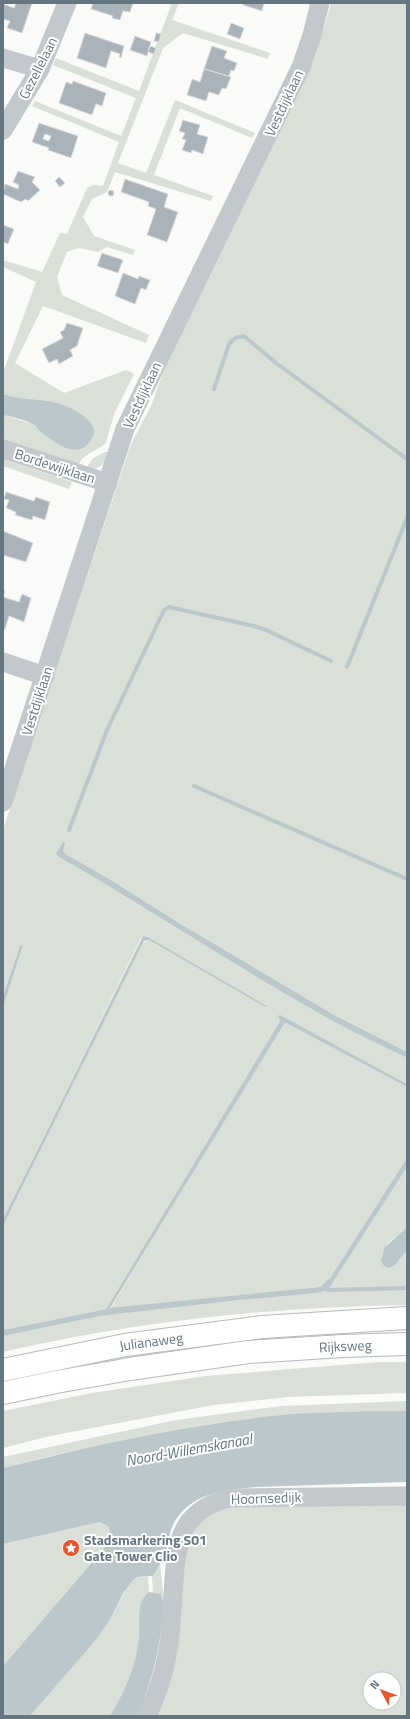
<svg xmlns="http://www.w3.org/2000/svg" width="410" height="1719" font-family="'Titillium Web',sans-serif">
  <rect width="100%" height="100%" fill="#fafaf8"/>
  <!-- green -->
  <g fill="#dadfd7" fill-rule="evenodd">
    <path d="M172,3H179L172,20L270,53L268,59L183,33L163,48L118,163L146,173L175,100L255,133L252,138L180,108L154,175L213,196L211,201L115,172L107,192L92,199L83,217L94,236L135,250L133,255L107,247L98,252L79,248L67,252L57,277L62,295L149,335L146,343L43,306L15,363L64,393L126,370L134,374L114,414L106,443C96,452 83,453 78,466L3,440V415L33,424L50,439L62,446L13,398L3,394V373L36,282L3,267V260L42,272L60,233L67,234L87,188L93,185L103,186L119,142L32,106L35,101L121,136L136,98L53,65L56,58L139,91Z"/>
    <path d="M331,3H407V1052L336,1016L179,923L111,880L67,855L63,851V842L61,858C151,910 238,968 329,1019C354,1033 381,1045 407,1058V1084L280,1016L279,1017L280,1021L106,1309L3,1330V1226L143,943L149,940L267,1008V1006L148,937L145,936L141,938L3,1219V1007L23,947L20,946L3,996V830L131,444L151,406L164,370L302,87L325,25Z"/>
    <path d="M105,452H109C105,465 100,470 86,469L92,459Z"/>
    <polygon points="3,459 72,482 69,489 3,466"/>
    <polygon points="286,1023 407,1087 407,1158 330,1278 320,1287 110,1309 281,1027"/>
    <path d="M407,1167V1227L388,1243L382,1253L395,1265L407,1250V1305C272,1307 135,1321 3,1352V1336C35,1329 67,1321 99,1316C171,1305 245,1299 318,1293L328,1290Z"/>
    <polygon points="378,1362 407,1362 407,1393 288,1397 214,1405 50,1436 3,1448 3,1411 92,1393 206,1376"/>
    <polygon points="407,1401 407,1411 283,1415 212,1424 51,1456 3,1468 3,1457 176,1420 281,1406"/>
    <path d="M407,1500V1716H157C174,1677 177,1636 181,1594C182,1583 185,1546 190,1537C200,1518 219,1510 239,1506ZM370,1679H394V1703H370Z"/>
    <path d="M100,1522L109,1526C112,1534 110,1538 106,1546L3,1666V1544Z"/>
    <polygon points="160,1564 164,1601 161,1594 153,1593 152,1576"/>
    <path d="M137,1577H148L149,1592C136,1603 140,1618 139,1632C138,1663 125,1691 110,1716H30L95,1641L110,1620L129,1584Z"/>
  </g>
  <!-- water -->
  <g fill="#bbc7cb">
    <path d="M3,394C22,401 44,398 63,405C71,407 92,419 94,429C95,435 91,441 87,445C74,458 52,441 41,432C38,429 36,425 32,424C24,419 12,417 3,415Z"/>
    <path d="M63,842L65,843L63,851L67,855L111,880L179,923L336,1016L407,1052V1058C381,1045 354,1033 329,1019C238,968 151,910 61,858L56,854Z"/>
    <polygon points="143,936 148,937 267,1006 267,1008 149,940 144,941 3,1226 3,1219"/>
    <polygon points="22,945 23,946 3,1007 3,996 20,946"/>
    <polygon points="280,1015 407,1084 407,1087 286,1023 284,1024 110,1308 320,1287 330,1278 407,1158 407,1167 328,1290 318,1293 239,1300 99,1316 3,1336 3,1330 106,1309 280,1021 278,1016"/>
    <polygon points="407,1227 407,1250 395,1265 389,1268 384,1266 381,1261 384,1248"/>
    <path d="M372,1411H407V1482L256,1487C224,1490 187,1493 172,1527C169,1534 169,1542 167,1548C165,1557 159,1565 155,1573L152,1576L137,1577L133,1580L124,1592L110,1620L95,1641L30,1716H3V1666L106,1546C110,1538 112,1534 108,1526L100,1522L3,1544V1468C94,1445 187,1425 281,1415C311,1412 342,1413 372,1411Z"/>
    <path d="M149,1592L161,1594C165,1603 163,1612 162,1621C159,1656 150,1684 138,1716H110C125,1691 138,1663 139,1632C140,1618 136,1602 149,1592Z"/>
  </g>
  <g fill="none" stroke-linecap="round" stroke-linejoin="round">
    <!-- stream -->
    <g stroke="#bbc7cb" stroke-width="4">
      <polyline points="214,389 229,344 235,338 244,336 276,363 407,459"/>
      <polyline points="347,667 407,518"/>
      <polyline points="194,786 407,879"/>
      <polyline points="69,830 107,730 164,610 169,607 254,626 266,630 331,661"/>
      <polyline points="328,1290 407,1288"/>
    </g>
  </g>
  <!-- building -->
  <g fill="#aab3b9" stroke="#dcdcda" fill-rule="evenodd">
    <polygon points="16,3 32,3 22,33 7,28 10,21 3,19 3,4 14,8"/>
    <polygon points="93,3 133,3 130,12 123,11 120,20 112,18 113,16 91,9"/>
    <polygon points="244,3 264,3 262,11 243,5"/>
    <polygon points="231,23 244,28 240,39 227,34"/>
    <polygon points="85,33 124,46 121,58 119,57 120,54 111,51 106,68 77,58"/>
    <polygon points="156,33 161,34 159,42 154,41"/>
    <polygon points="135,36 151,42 147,56 130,50"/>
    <polygon points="150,46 156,48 154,54 148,52"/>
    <polygon points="212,46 227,51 224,58 237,63 234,71 231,70 229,76 204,69"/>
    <polygon points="204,69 231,77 226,89 222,88 219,95 209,92 206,101 187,95 192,79 200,82"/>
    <polygon points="73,81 106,93 102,106 96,104 92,115 59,103 66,82 72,84"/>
    <polygon points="183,120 200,125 197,134 208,137 203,154 192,150 191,153 182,150 186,140 182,139 185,133 179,131"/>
    <path d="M39,123L78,136L71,158L48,150L49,148L32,142ZM45,134L51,136L49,141L43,139Z"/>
    <polygon points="18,171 35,177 32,182 40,190 28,201 26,199 21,202 3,194 5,184 18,189 19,185 13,182"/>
    <polygon points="59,177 65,183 60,187 55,181"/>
    <polygon points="125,179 168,194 164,207 178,212 167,242 147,235 156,209 148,206 149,202 121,192"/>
    <circle cx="111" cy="193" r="3"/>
    <polygon points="3,225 14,229 8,244 3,242"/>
    <polygon points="102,253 123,260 118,273 97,266"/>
    <polygon points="123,273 138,279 139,276 150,280 146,290 141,288 135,304 115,296"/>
    <polygon points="67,323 83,328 77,346 70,350 73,356 59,364 57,359 49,363 42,349 63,338 60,332 64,330"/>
    <polygon points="6,492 34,501 36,497 50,502 45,520 33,516 32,520 15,515 16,512 6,508 9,500 4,499"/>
    <polygon points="3,531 33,543 26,562 3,555"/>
    <polygon points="3,591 5,591 3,597 19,602 22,594 31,598 24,622 9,616 5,629 3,629"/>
  </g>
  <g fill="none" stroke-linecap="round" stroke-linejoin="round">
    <defs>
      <g id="highway">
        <path id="s1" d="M3,1370L125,1345L262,1327L407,1318"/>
        <path id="s2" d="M3,1393L56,1382L130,1369L248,1352L343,1346L407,1344"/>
      </g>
    </defs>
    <!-- highway casing -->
    <use href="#highway" stroke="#b4b9bd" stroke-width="24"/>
    <!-- minor -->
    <g stroke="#c3c8cc" stroke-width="19">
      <polyline points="3,58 40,69"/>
      <polyline points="3,130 40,69 67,3"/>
      <polyline points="3,449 108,483"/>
      <polyline points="3,662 45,676"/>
      <polyline points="3,802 125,429 301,67 312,35 320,3"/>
      <path d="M147,1716C157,1695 164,1673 168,1650C172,1627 172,1603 174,1580C177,1537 183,1510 230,1498L407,1496"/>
    </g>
    <!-- highway -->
    <use href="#highway" stroke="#fff" stroke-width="22"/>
  </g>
  <!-- icons -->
  <defs>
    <symbol id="sight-disc" viewBox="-11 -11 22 22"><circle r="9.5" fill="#e4572e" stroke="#fff"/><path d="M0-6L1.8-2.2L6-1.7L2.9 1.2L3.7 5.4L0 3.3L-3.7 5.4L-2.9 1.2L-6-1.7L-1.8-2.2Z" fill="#fff"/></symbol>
  </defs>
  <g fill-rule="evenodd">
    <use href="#sight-disc" x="61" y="1538" width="20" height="20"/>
  </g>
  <g text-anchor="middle" stroke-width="4" stroke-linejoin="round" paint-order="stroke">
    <!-- street labels -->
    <g font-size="14" fill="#657683" stroke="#fff">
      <text transform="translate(38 68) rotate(-63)" y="5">Gezellelaan</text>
      <text transform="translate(284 103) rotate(-65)" y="5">Vestdijklaan</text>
      <text transform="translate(142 395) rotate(-65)" y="5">Vestdijklaan</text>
      <text transform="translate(55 466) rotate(18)" y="5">Bordewijklaan</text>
      <text transform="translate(37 701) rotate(-72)" y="5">Vestdijklaan</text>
      <text dy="5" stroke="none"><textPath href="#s1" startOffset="151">Julianaweg</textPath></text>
      <text dy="5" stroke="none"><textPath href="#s2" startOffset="346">Rijksweg</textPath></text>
      <text transform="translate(266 1498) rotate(-2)" y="5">Hoornsedijk</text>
    </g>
    <!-- poi labels -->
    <g font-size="14" font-weight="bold" fill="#657683" stroke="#fff" text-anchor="start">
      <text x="84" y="1545">Stadsmarkering S01<tspan x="84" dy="16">Gate Tower Clio</tspan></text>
    </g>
    <!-- water labels -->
    <g font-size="15" font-style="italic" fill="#60757c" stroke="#fff">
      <text transform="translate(189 1450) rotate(-10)" y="5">Noord-Willemskanaal</text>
    </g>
  </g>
  <!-- border -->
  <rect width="410" height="1719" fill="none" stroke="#657683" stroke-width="8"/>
  <!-- north arrow -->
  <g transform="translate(382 1691) rotate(311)"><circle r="19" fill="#ffffff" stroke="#c1c8cd"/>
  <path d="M0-3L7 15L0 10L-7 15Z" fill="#e4572e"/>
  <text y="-6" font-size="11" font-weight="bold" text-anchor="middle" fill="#657683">N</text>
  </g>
</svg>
